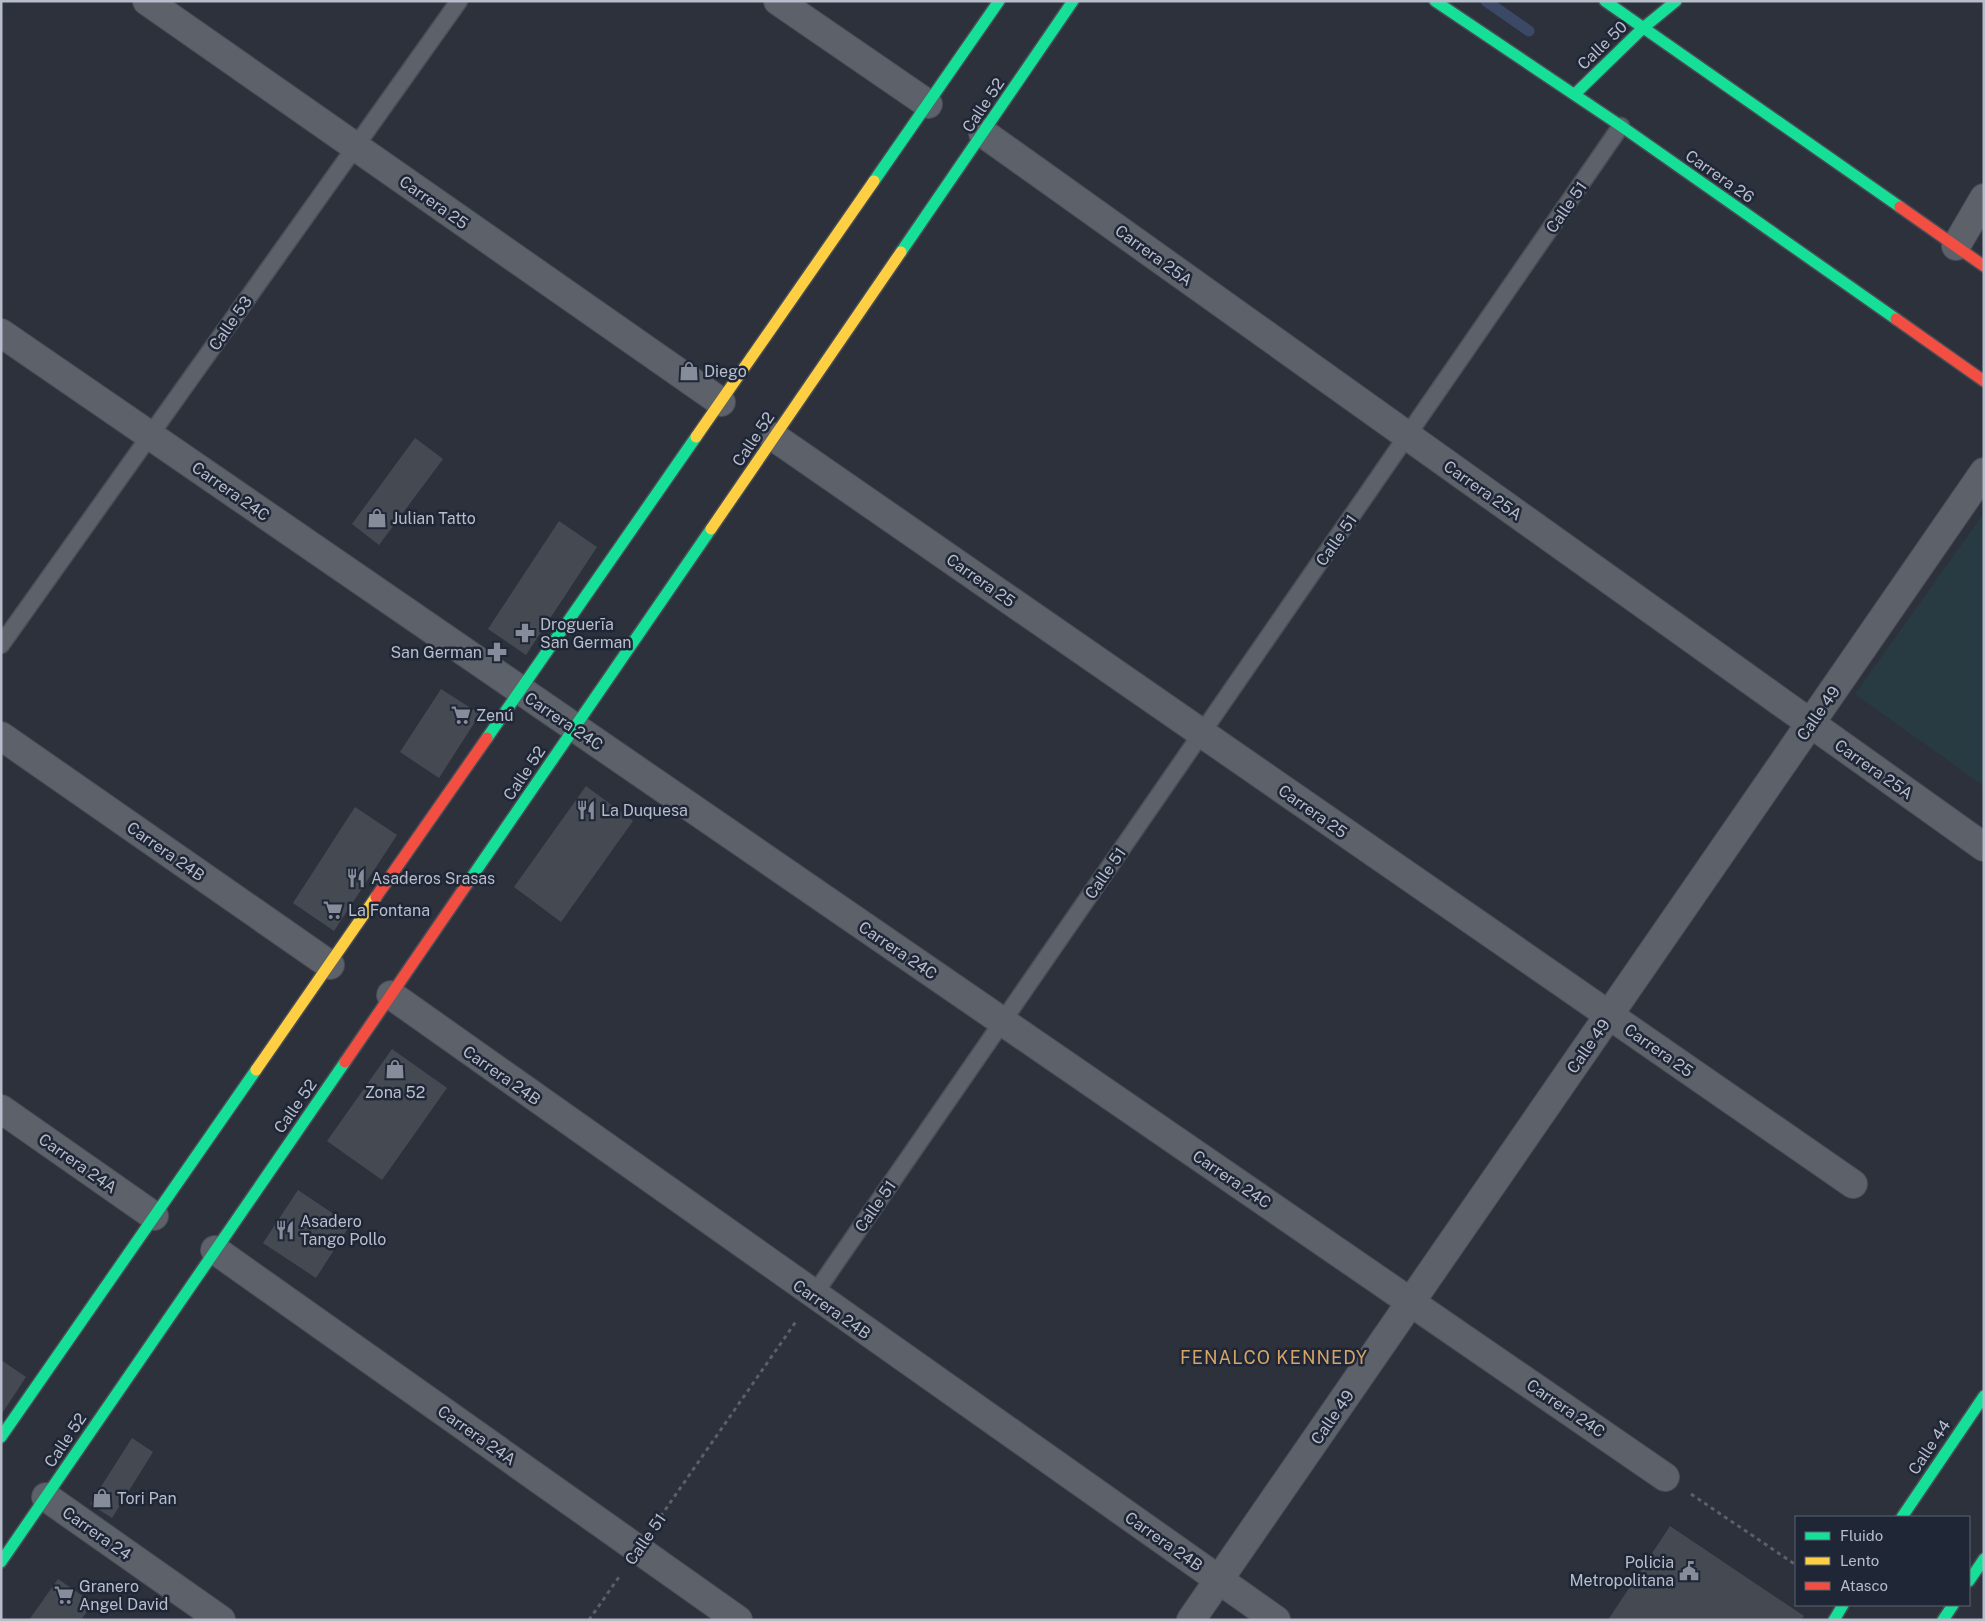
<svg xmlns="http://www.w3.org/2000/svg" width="1985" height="1621" font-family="'Public Sans',sans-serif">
  <rect width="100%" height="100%" fill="#2c313c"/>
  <!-- green -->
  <polygon fill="#293b42" points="1984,513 1984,786 1855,694"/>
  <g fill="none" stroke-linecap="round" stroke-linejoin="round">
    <!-- stream -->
    <polyline stroke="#3b4967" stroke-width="11" points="1486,1 1529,31"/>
  </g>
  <!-- building -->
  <g fill="#454a52">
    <polygon points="415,438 443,459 379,545 352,524"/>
    <polygon points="559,521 597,547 526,655 488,629"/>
    <polygon points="441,689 480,714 439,778 400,752"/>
    <polygon points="586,786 633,821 561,922 514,887"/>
    <polygon points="355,807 397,835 334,931 293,903"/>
    <polygon points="392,1049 447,1088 382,1180 327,1141"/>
    <polygon points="298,1190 350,1225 316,1278 263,1243"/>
    <polygon points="1,1360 26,1377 1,1415"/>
    <polygon points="132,1438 153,1452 112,1518 90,1504"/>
    <polygon points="1670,1526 1804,1616 1801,1620 1608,1620"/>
    <polygon points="58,1579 93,1603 81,1620 29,1620"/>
  </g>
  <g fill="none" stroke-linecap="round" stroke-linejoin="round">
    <defs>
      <g id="lane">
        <polyline points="1,645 459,1"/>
        <polyline points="813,1296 1621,126"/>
      </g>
      <g id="street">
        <polyline points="147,1 721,402"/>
        <polyline points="778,1 928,104"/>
        <polyline points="983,133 1984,847"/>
        <polyline points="1956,246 1984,198"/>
        <polyline points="1,333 1665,1477"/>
        <polyline points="774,437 1853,1184"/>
        <polyline points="1,736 330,965"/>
        <polyline points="391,995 1276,1620"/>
        <polyline points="1,1109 154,1216"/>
        <polyline points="215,1250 738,1620"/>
        <polyline points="46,1497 221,1620"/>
        <polyline points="1191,1620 1984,472"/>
      </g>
      <g id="fast">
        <polyline points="1435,1 1621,126 1896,319"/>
        <polyline points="1605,1 1900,207"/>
        <polyline points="1575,94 1643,28 1676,1"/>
        <polyline points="874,181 999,1"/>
        <polyline points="901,252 1073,1"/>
        <polyline points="487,738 696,437"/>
        <polyline points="467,884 711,529"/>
        <polyline points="1,1437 256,1070"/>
        <polyline points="1902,1517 1984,1396"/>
        <polyline points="1,1562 345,1062"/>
        <polyline points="1969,1581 1984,1559"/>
        <polyline points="1834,1620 1843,1605"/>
        <polyline points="1943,1620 1953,1605"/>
      </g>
      <g id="slow">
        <polyline points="696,437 874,181"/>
        <polyline points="711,529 901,252"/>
        <polyline points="256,1070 376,897"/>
      </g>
      <g id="jam">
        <polyline points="1900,207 1984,266"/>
        <polyline points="1896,319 1984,381"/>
        <polyline points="376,897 487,738"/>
        <polyline points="345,1062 467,884"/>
      </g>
    </defs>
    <!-- lane casing -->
    <use href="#lane" stroke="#494d55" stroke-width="19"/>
    <!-- street casing -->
    <use href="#street" stroke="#494d55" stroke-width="30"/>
    <!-- fast casing -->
    <use href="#fast" stroke="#494d55" stroke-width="14"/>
    <!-- slow casing -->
    <use href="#slow" stroke="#494d55" stroke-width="14"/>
    <!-- jam casing -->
    <use href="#jam" stroke="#494d55" stroke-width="14"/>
    <!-- path -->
    <g stroke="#5b5f66" stroke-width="3" stroke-dasharray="4 4" stroke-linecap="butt">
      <polyline points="1691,1494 1796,1565"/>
      <polyline points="656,1523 797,1320"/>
      <polyline points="589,1620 619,1577"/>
    </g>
    <!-- lane -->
    <use href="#lane" stroke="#5d616a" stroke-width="16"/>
    <!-- street -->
    <use href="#street" stroke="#5d616a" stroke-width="28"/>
    <!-- fast -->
    <use href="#fast" stroke="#16e098" stroke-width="11"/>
    <!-- slow -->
    <use href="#slow" stroke="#ffcf43" stroke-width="11"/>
    <!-- jam -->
    <use href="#jam" stroke="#f24e42" stroke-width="11"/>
  </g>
  <!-- icons -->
  <defs>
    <symbol id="shop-bare" viewBox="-9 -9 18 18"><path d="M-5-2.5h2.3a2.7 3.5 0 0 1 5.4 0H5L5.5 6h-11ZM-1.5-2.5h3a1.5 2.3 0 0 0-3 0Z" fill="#878c9a" stroke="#1f2737" stroke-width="2.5" paint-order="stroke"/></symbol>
    <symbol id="pharmacy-bare" viewBox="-9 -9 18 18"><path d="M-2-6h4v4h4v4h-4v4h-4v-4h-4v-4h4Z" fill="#878c9a" stroke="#1f2737" stroke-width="2.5" paint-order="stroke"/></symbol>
    <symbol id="supermarket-bare" viewBox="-9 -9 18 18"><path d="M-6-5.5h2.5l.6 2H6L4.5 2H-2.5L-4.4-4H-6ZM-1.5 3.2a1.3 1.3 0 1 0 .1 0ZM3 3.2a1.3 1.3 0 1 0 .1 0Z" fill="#878c9a" stroke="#1f2737" stroke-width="2.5" paint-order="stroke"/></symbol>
    <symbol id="restaurant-bare" viewBox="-9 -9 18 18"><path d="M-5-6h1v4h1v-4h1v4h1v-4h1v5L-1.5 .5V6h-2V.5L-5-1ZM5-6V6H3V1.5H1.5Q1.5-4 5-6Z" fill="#878c9a" stroke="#1f2737" stroke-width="2.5" paint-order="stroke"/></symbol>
    <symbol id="civic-bare" viewBox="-9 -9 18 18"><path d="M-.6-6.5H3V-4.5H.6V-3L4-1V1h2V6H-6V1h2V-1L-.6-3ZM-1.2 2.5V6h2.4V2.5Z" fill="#878c9a" stroke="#1f2737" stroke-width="2.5" paint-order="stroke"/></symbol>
  </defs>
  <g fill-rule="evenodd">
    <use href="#shop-bare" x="675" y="357" width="28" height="28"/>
    <use href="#shop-bare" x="363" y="504" width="28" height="28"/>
    <use href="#pharmacy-bare" x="511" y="619" width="28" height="28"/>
    <use href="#pharmacy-bare" x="483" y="638" width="28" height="28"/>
    <use href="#supermarket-bare" x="447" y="701" width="28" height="28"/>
    <use href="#restaurant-bare" x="572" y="796" width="28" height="28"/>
    <use href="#restaurant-bare" x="342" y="864" width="28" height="28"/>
    <use href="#supermarket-bare" x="319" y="896" width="28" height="28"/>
    <use href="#shop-bare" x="381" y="1055" width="28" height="28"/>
    <use href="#restaurant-bare" x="271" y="1216" width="28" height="28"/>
    <use href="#shop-bare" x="88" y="1484" width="28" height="28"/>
    <use href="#civic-bare" x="1675" y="1557" width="28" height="28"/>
    <use href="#supermarket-bare" x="50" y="1581" width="28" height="28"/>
  </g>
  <g text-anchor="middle" stroke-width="5" stroke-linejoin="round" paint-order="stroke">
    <!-- street labels -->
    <g font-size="16" fill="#b8bdcc" stroke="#1f2737">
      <text transform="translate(1602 45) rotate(-44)" y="6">Calle 50</text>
      <text transform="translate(983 105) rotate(-56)" y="6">Calle 52</text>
      <text transform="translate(1720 176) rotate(35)" y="6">Carrera 26</text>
      <text transform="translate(434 202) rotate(35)" y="6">Carrera 25</text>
      <text transform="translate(1566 207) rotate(-55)" y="6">Calle 51</text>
      <text transform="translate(1154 255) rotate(36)" y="6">Carrera 25A</text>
      <text transform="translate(230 323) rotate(-55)" y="6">Calle 53</text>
      <text transform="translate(753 439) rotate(-56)" y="6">Calle 52</text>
      <text transform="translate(1483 490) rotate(35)" y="6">Carrera 25A</text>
      <text transform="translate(231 491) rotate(35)" y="6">Carrera 24C</text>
      <text transform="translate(1336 540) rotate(-55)" y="6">Calle 51</text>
      <text transform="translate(981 580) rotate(35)" y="6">Carrera 25</text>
      <text transform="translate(1818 713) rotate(-55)" y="6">Calle 49</text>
      <text transform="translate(564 721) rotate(34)" y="6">Carrera 24C</text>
      <text transform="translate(1874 769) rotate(35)" y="6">Carrera 25A</text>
      <text transform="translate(524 773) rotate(-56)" y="6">Calle 52</text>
      <text transform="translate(1313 811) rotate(35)" y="6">Carrera 25</text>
      <text transform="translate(166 851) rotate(35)" y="6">Carrera 24B</text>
      <text transform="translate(1105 873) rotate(-55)" y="6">Calle 51</text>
      <text transform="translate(898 950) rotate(34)" y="6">Carrera 24C</text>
      <text transform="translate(1588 1046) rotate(-55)" y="6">Calle 49</text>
      <text transform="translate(1659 1050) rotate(35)" y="6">Carrera 25</text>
      <text transform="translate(502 1075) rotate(35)" y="6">Carrera 24B</text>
      <text transform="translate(295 1106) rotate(-55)" y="6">Calle 52</text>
      <text transform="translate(78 1163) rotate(35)" y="6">Carrera 24A</text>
      <text transform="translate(1232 1179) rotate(34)" y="6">Carrera 24C</text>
      <text transform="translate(875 1206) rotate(-55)" y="6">Calle 51</text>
      <text transform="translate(832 1309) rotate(35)" y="6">Carrera 24B</text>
      <text transform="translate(1566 1408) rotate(34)" y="6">Carrera 24C</text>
      <text transform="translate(1332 1417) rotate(-55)" y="6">Calle 49</text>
      <text transform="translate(477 1435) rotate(35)" y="6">Carrera 24A</text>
      <text transform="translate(65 1440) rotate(-56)" y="6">Calle 52</text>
      <text transform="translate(1929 1447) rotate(-56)" y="6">Calle 44</text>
      <text transform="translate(97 1533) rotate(35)" y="6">Carrera 24</text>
      <text transform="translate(645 1539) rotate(-55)" y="6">Calle 51</text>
      <text transform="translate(1164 1541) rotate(35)" y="6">Carrera 24B</text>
    </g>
    <!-- poi labels -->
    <g font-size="16" fill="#b8bdcc" stroke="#1f2737" text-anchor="start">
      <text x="704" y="377">Diego</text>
      <text x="392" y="524">Julian Tatto</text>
      <text x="540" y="630">Droguerīa<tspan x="540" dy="18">San German</tspan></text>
      <text x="482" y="658" text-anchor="end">San German</text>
      <text x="476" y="721">Zenú</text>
      <text x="601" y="816">La Duquesa</text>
      <text x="371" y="884">Asaderos Srasas</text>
      <text x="348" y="916">La Fontana</text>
      <text x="395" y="1098" text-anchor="middle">Zona 52</text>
      <text x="300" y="1227">Asadero<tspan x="300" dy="18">Tango Pollo</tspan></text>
      <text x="117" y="1504">Tori Pan</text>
      <text x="1674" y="1568" text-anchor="end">Policia<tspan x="1674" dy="18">Metropolitana</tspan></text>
      <text x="79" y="1592">Granero<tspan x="79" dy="18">Angel David</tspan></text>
    </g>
    <!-- neighbourhood labels -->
    <g font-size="18" letter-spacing="1" fill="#d7a468" stroke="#1f2737">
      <text x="1274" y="1364">FENALCO KENNEDY</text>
    </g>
  </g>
  <!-- border -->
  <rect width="1985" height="1621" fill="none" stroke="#b8bdcc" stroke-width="5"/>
  <!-- legend -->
  <rect x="1795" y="1516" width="175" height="90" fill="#1f2737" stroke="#5c6373"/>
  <rect x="1805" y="1532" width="25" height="8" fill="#16e098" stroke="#5c6373"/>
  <text x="1840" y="1541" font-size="15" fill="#b8bdcc">Fluido</text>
  <rect x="1805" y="1557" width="25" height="8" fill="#ffcf43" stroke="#5c6373"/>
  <text x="1840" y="1566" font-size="15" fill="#b8bdcc">Lento</text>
  <rect x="1805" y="1582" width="25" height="8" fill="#f24e42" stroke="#5c6373"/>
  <text x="1840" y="1591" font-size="15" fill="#b8bdcc">Atasco</text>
</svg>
